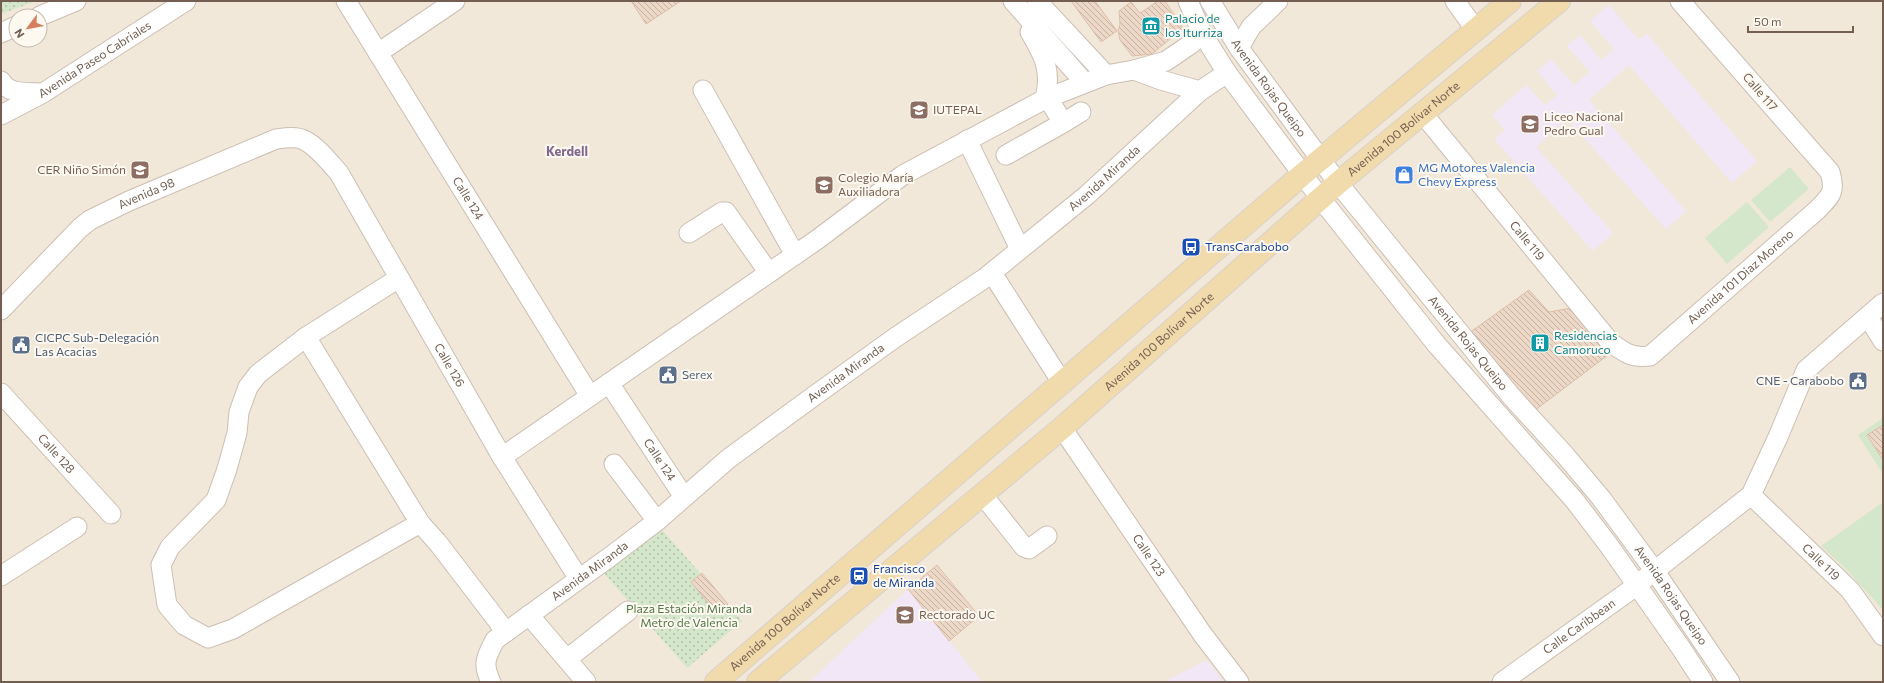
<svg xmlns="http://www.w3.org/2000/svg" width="1884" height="683" font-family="Commissioner,sans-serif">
  <defs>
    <pattern id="park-dots" width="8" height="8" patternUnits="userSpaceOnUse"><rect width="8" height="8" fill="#d5e7cb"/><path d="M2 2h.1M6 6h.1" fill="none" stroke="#b1bea7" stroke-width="1.8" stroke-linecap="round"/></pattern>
    <pattern id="building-back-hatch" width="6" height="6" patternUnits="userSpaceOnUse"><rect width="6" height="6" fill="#edd7c6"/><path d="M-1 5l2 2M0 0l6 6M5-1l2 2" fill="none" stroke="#c4b2a3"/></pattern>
  </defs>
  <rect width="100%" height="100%" fill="#faf5eb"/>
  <!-- residential -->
  <path fill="#f1e8da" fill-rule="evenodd" d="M1,1H1883V682H1ZM16,16H40V40H16Z"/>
  <!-- education -->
  <g fill="#f2e7f7">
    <polygon points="1609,5 1639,40 1647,34 1757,161 1732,183 1629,65 1589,100 1686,211 1666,229 1567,119 1536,147 1613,233 1593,251 1494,139 1505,130 1492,115 1526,85 1545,105 1557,95 1537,71 1551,59 1574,85 1590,72 1567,46 1580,35 1601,60 1614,49 1590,21"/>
    <polygon points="908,589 982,682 809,682"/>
    <polygon points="1207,660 1223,682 1163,682"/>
  </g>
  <!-- green -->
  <g fill="#d5e7cb">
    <polygon points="1790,167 1809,189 1770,222 1751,200"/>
    <polygon points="1747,202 1769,227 1727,264 1705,238"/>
    <polygon points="1883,418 1883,474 1858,435"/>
    <polygon points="1883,502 1883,610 1846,569 1821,546"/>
  </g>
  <!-- park -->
  <g fill="url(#park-dots)">
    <polygon points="1,1 36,1 1,14"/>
    <polygon points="657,524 742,621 687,668 601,570"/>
  </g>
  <!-- building -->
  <g fill="url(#building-back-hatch)" stroke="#debfa8">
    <polygon points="631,1 681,1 646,24"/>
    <polygon points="1071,1 1095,1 1117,31 1101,42"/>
    <polygon points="1158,1 1165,1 1183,28 1152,54 1132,56 1120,40 1118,31 1120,24 1119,11 1131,2 1140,13"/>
    <polygon points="1529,290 1549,312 1571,308 1612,352 1530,414 1469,333"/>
    <polygon points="1883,425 1883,460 1867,435"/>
    <polygon points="937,565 979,616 949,641 908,589"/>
    <polygon points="702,573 728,604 717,614 691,582"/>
  </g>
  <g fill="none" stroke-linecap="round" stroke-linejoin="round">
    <defs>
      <g id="minor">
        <path id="s1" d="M346,1L590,396"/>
        <polyline points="1013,1 1085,83"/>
        <polyline points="1037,1 1106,75"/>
        <polyline points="1188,1 1202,33 1227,73 1321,199 1437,345 1575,501 1610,547 1681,648 1703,682"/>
        <path id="s2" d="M1210,1L1239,48L1338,183L1511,396L1565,455L1601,498L1654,570L1730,682"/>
        <polyline points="1455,1 1475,29"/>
        <polyline points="40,16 76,1"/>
        <path d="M1030,32C1044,56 1052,70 1045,99"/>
        <polyline points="1,33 16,26"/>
        <polyline points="1239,48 1251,27 1278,1"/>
        <polyline points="378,53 455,1"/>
        <polyline points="1134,70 1161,80 1200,91"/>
        <path d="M1,81C9,95 27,92 41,93"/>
        <polyline points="703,90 795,255"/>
        <path id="s3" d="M1423,114L1610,342C1625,353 1631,358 1650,356L1817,210C1831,196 1836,192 1830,172L1680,1"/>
        <path id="s4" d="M1,115L43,93L186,1"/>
        <polyline points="1063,123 1081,112"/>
        <polyline points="967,140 1020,249"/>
        <polyline points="1006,155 1063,123 1048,98"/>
        <polyline points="689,233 722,212 726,212 769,273"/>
        <polyline points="992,273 1063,384"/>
        <polyline points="399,278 306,337 258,374 248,387 239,412 237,433 227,469 216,500 170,547 161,565 167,605 184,625 208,638 233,629 420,523"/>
        <path id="s5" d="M1,310L80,228L90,220L129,201L276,139C284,138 296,136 304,140C318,147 329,162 339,173L502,457L579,579"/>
        <polyline points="1868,317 1883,341"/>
        <polyline points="306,337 420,523 438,543 506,632"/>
        <path id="s6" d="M609,383L684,497"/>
        <path id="s7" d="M1,393L111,514"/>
        <path id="s8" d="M1062,428L1203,635L1239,682"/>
        <polyline points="502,457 818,239 903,175 1045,99 1106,75 1134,70 1166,61 1191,44 1202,33"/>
        <polyline points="614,464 657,521"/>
        <polyline points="982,494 1024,547 1029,549 1047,536"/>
        <path id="s9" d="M1751,495L1850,590L1883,636"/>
        <polyline points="1,576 77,527"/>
        <polyline points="529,615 586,682"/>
        <polyline points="567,659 628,611"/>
        <path id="s10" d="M491,682C482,664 486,657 495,640L611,556L657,521L728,459L814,396L896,337L985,278L1087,195L1200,91L1227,73"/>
        <path id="s11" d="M1502,682L1629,591L1751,495L1778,437L1806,370L1883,303"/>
      </g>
      <g id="major">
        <path id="s12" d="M716,682L1303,174L1510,1"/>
        <path id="s13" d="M758,682L1062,428L1338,183L1559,1"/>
      </g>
    </defs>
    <!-- minor casing -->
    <use href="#minor" stroke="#ccbeb2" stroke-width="21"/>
    <!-- major casing -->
    <use href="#major" stroke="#d8d2ce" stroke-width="24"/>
    <!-- minor -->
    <use href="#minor" stroke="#fff" stroke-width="19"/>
    <!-- major -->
    <use href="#major" stroke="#f1daac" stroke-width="22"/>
  </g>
  <!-- icons -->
  <defs>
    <symbol id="museum-square" viewBox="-11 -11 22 22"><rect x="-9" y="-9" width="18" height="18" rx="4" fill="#0f9aa8" stroke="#fdf9f1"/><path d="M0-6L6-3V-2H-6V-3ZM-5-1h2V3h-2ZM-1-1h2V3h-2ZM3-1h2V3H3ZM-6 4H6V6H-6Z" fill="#fff"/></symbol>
    <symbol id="school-square" viewBox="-11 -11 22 22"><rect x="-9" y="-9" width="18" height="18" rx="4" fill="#8d6e63" stroke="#fdf9f1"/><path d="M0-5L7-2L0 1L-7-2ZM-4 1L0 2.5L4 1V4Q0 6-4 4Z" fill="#fff"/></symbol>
    <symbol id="shop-square" viewBox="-11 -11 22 22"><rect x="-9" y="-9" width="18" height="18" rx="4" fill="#3f7fe0" stroke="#fdf9f1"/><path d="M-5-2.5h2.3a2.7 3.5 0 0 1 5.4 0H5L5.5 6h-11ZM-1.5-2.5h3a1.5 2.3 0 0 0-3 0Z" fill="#fff"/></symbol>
    <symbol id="university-square" viewBox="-11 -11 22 22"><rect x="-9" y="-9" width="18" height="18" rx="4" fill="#8d6e63" stroke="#fdf9f1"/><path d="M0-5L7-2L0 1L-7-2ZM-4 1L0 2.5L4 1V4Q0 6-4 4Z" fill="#fff"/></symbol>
    <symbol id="bus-square" viewBox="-11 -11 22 22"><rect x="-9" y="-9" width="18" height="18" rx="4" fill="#1a4fb4" stroke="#fdf9f1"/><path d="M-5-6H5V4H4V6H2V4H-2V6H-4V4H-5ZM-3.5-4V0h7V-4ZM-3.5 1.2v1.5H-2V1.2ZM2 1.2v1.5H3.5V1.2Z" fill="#fff"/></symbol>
    <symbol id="building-square" viewBox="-11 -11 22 22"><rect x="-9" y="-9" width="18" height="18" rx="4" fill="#0f9aa8" stroke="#fdf9f1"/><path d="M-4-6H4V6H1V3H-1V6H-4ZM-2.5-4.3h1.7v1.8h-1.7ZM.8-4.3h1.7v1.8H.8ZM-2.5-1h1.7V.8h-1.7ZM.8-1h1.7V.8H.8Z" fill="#fff"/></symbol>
    <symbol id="civic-square" viewBox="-11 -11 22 22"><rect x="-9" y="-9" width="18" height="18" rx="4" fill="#5c6f8a" stroke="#fdf9f1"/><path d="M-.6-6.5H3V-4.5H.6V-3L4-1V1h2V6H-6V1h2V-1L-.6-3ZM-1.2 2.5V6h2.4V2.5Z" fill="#fff"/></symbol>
    <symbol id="station-square" viewBox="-11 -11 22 22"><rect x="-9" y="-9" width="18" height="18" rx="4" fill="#1a4fb4" stroke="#fdf9f1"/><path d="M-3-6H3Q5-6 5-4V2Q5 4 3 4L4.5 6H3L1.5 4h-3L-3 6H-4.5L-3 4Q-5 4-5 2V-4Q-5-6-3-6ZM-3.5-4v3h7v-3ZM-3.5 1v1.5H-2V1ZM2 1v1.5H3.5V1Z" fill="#fff"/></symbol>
  </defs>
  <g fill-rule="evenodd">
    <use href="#museum-square" x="1140" y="15" width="22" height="22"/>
    <use href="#school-square" x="908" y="99" width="22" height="22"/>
    <use href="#school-square" x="1519" y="113" width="22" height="22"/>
    <use href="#school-square" x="129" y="159" width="22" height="22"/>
    <use href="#shop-square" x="1393" y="164" width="22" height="22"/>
    <use href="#university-square" x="813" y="174" width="22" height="22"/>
    <use href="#bus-square" x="1180" y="236" width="22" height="22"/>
    <use href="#building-square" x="1529" y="332" width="22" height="22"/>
    <use href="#civic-square" x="10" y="334" width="22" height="22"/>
    <use href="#civic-square" x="657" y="364" width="22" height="22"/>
    <use href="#civic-square" x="1847" y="370" width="22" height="22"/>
    <use href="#station-square" x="848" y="565" width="22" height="22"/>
    <use href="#university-square" x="894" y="604" width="22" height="22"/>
  </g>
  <g text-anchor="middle" stroke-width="4" stroke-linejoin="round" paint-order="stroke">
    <!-- culture labels -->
    <g font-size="12" fill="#0d838f" stroke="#fdf9f1" text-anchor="start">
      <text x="1165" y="23">Palacio de<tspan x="1165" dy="14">los Iturriza</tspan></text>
      <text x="1554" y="340">Residencias<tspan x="1554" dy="14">Camoruco</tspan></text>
    </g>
    <!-- street labels -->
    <g font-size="12" fill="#735e51" stroke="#fdf9f1">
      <text dy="4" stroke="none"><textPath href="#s4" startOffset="109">Avenida Paseo Cabriales</textPath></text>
      <text dy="4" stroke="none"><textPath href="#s2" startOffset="105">Avenida Rojas Queipo</textPath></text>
      <text transform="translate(1760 92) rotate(49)" y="4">Calle 117</text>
      <text dy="4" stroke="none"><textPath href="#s13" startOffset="850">Avenida 100 Bolívar Norte</textPath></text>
      <text dy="4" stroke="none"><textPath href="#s10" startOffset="810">Avenida Miranda</textPath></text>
      <text dy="4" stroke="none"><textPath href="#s5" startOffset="189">Avenida 98</textPath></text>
      <text dy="4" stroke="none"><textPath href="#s1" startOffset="232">Calle 124</textPath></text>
      <text dy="4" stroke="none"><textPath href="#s3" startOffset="164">Calle 119</textPath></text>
      <text dy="4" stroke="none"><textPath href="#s3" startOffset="459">Avenida 101 Diaz Moreno</textPath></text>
      <text dy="4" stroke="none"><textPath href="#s13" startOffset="526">Avenida 100 Bolívar Norte</textPath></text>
      <text dy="4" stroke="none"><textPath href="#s2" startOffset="429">Avenida Rojas Queipo</textPath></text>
      <text dy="4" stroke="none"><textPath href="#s5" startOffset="628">Calle 126</textPath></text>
      <text dy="4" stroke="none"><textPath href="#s10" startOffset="486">Avenida Miranda</textPath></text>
      <text dy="4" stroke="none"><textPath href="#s7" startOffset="82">Calle 128</textPath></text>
      <text dy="4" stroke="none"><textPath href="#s6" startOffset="92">Calle 124</textPath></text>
      <text dy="4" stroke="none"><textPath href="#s8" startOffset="154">Calle 123</textPath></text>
      <text dy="4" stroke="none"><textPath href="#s9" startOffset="97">Calle 119</textPath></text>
      <text dy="4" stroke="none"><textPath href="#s10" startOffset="162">Avenida Miranda</textPath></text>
      <text dy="4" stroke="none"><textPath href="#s2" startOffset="753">Avenida Rojas Queipo</textPath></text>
      <text dy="4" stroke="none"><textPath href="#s12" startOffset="91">Avenida 100 Bolívar Norte</textPath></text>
      <text dy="4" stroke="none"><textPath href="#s11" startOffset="95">Calle Caribbean</textPath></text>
    </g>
    <!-- education labels -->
    <g font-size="12" fill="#785e54" stroke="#fdf9f1" text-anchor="start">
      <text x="933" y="114">IUTEPAL</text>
      <text x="1544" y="121">Liceo Nacional<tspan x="1544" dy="14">Pedro Gual</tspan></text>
      <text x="126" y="174" text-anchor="end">CER Niño Simón</text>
      <text x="838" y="182">Colegio María<tspan x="838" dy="14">Auxiliadora</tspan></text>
      <text x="919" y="619">Rectorado UC</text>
    </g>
    <!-- shop labels -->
    <g font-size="12" fill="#366cbe" stroke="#fdf9f1" text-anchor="start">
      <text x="1418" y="172">MG Motores Valencia<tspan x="1418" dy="14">Chevy Express</tspan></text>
    </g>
    <!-- transit labels -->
    <g font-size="12" fill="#164399" stroke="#fdf9f1" text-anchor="start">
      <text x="1205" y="251">TransCarabobo</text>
      <text x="873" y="573">Francisco<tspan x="873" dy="14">de Miranda</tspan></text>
    </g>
    <!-- service labels -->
    <g font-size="12" fill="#4e5e75" stroke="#fdf9f1" text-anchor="start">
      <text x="35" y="342">CICPC Sub-Delegación<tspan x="35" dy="14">Las Acacias</tspan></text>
      <text x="682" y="379">Serex</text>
      <text x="1844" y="385" text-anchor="end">CNE - Carabobo</text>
    </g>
    <!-- park labels -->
    <g font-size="12" fill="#55784a" stroke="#fdf9f1">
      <text x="689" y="613">Plaza Estación Miranda<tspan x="689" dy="14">Metro de Valencia</tspan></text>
    </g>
    <!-- neighbourhood labels -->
    <g font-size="13" font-weight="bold" fill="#84698e" stroke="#fdf9f1">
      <text x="567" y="156">Kerdell</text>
    </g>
  </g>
  <!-- border -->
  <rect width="1884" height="683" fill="none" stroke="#735e51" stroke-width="4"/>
  <!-- north arrow -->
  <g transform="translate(28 28) rotate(238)"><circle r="19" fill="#fdf9f1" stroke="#c6bbb1"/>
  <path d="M0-3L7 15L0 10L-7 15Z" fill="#d67f5f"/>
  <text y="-6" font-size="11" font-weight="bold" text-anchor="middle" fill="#735e51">N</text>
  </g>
  <!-- scale -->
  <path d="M1748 26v6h105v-6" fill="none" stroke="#735e51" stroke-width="2"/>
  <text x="1754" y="26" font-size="12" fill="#735e51" stroke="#fdf9f1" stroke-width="3" paint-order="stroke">50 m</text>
</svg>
